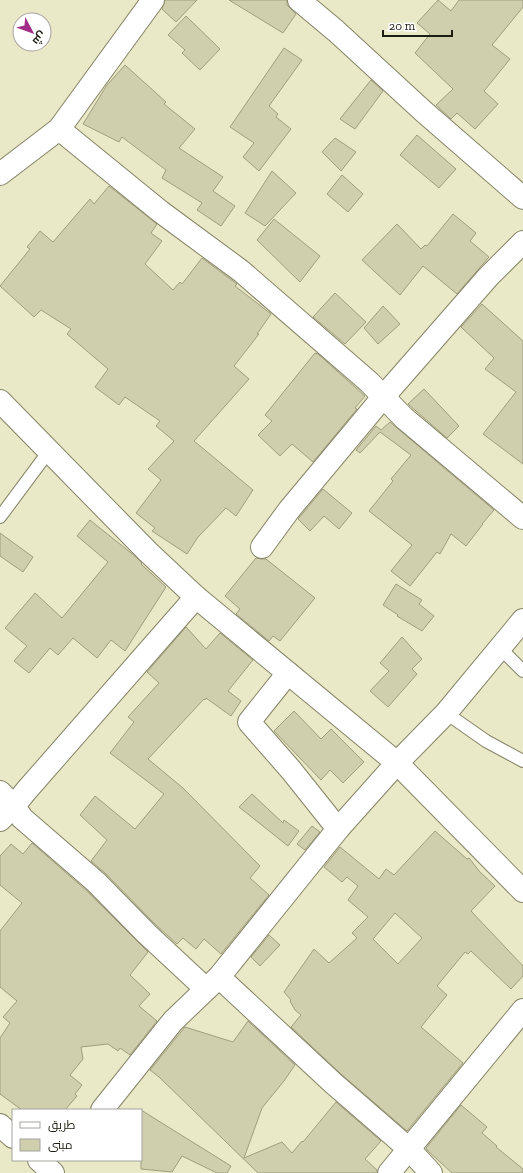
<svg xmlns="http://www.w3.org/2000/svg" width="523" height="1173" font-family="'Zilla Slab',Cairo,serif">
  <rect width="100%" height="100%" fill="#e9e8c7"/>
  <!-- building -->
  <g fill="#cfcead" stroke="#9f9e7f" fill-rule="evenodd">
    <polygon points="165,0 197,0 176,22 162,9"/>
    <polygon points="229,0 287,0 287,5 296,14 283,33"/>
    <polygon points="438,0 451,11 459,0 523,0 523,7 492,45 510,59 484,91 498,104 475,129 457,113 451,119 436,105 453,89 415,53 430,34 417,23"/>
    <polygon points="186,16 220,49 200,70 182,53 185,50 168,35"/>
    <polygon points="284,48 302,60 269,106 278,114 276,117 291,129 259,171 243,157 254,143 230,127"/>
    <polygon points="125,65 166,102 164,104 195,129 179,148 223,177 213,191 235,206 221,226 197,210 202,203 162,178 166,170 122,137 119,142 83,124 107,85"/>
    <polygon points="371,80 383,91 355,129 340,119"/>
    <polygon points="417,135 456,169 439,188 400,155"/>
    <polygon points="335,138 356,152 341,171 322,152"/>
    <polygon points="272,171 296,193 265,226 245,213"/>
    <polygon points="342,175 363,194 348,212 327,194"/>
    <polygon points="109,186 157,224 151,233 162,241 145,264 173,290 180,282 182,284 202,258 237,284 235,286 271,314 257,334 259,334 234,366 249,379 194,441 253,490 236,516 226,508 198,537 187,554 152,531 155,528 136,513 161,480 148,469 174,441 156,426 160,421 125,397 119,405 95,387 108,369 67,334 71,329 41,310 34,317 0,286 30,249 27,247 40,231 53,242 90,199 94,204"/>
    <polygon points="453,214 476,233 470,241 489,257 457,294 423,266 400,295 362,260 397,224 421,249 425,245 427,246"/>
    <polygon points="274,219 320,256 300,282 257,240"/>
    <polygon points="335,293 366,322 345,344 313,317"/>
    <polygon points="482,304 523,341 523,464 483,434 516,392 485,369 494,358 461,327"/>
    <polygon points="383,306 400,324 378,344 364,328"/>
    <polygon points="315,353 318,354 365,396 355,408 357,409 313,462 292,444 280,456 258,435 272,421 265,415"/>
    <polygon points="424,389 459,426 447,438 408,404"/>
    <polygon points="390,422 494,510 482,524 483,524 466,546 451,534 440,554 437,552 410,586 391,571 412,545 369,511 393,481 391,479 411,455 380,432 360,453 356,450 376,426 381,430"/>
    <polygon points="323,489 352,513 339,529 324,516 310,531 298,519"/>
    <polygon points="90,520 136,557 142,563 141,564 166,587 125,651 111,640 97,658 73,638 58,655 50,648 29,673 14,661 27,646 5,628 35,593 62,618 108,562 77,536"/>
    <polygon points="0,533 33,557 23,572 0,556"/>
    <polygon points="256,558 261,559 266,559 315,598 280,641 273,636 269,641 236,614 240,609 225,596"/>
    <polygon points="396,584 422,600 419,604 434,616 422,631 397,616 398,615 383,605"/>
    <polygon points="186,627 206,649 220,633 253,660 228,691 241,701 231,716 206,698 205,700 204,699 148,759 183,788 260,866 250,878 269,895 221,954 204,939 196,949 183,938 177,944 156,925 105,873 91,861 107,840 80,815 95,796 135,829 164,794 110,753 134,722 128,717 159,683 147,672"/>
    <polygon points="402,637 422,659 412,669 417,674 388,707 370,691 389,671 380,663"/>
    <polygon points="294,711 321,739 331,729 364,762 343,783 330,770 321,780 274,731"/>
    <polygon points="252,794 283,823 284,820 299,831 288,846 239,807"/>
    <polygon points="312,826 320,832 305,850 297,844"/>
    <path d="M435,831L467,859L469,858L480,872L495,886L471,911L523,966V976L511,989L471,951L468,954L465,952L437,986L447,995L421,1027L463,1063L407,1131L341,1074L291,1027L301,1015L295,1010L290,1001L291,1000L284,992L314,949L329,963L357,938L352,933L368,917L348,900L358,886L347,877L342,882L324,867L340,847L379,879L386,869L394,875ZM395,913L422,938L398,964L373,939Z"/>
    <polygon points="32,843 87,891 148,952 130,975 150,994 139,1006 157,1021 130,1055 120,1048 118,1051 108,1044 81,1047 83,1059 70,1075 82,1085 75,1094 77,1096 65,1110 22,1110 0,1094 0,1038 10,1023 3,1017 17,1001 0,987 0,931 22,903 0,885 0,856 11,844 23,854"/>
    <polygon points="269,935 280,945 260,966 251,957"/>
    <polygon points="248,1021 295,1065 284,1081 262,1108 244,1158 282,1142 292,1153 302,1141 303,1142 336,1102 381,1141 365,1159 377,1170 377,1173 258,1173 159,1077 150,1070 185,1027 233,1042"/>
    <polygon points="461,1105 487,1127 482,1133 497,1146 496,1147 523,1169 523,1173 452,1173 427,1150 426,1148"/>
    <polygon points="141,1110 231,1166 227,1173 217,1173 182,1156 172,1172 141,1169"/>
  </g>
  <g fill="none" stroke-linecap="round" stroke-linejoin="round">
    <defs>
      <g id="lane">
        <polyline points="0,517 49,451"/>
        <polyline points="500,648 523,671"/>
        <polyline points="446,713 486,741 523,761"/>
      </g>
      <g id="street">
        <polyline points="299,0 336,31 423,111 523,198"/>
        <polyline points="59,129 161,212 241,271 369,382 404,418 523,518"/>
        <polyline points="0,174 59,129 153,0"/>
        <polyline points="0,401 148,552 196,597 397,763 523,891"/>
        <polyline points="262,547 289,510 384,396 488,277 523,242"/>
        <polyline points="288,673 249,722 291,770 338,829"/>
        <polyline points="0,792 14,806 22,818 96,882 147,934 206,989"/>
        <polyline points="0,820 14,806 26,791 196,597"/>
        <polyline points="219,977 333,1083 409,1149 431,1173"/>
        <polyline points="102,1110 173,1021 219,977 338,829 397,763 446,713 523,620"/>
        <polyline points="0,1125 13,1137"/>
        <polyline points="39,1160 53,1173"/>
        <polyline points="389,1173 523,1010"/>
      </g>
    </defs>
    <!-- lane casing -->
    <use href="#lane" stroke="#858466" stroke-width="14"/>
    <!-- street casing -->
    <use href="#street" stroke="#858466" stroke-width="24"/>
    <!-- lane -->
    <use href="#lane" stroke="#fff" stroke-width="12"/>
    <!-- street -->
    <use href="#street" stroke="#fff" stroke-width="22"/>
  </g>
  <!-- legend -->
  <rect x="12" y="1109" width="130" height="52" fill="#ffffff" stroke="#a5a49f"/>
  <rect x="20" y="1122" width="20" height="6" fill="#ffffff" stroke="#a5a49f"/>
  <text x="48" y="1129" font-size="12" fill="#1d1c10">طريق</text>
  <rect x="20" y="1139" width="20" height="12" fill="#cfcead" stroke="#a5a49f"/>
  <text x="48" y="1149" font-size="12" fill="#1d1c10">مبنى</text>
  <!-- north arrow -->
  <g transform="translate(32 32) rotate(131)"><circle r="19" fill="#ffffff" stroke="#a5a49f"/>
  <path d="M0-3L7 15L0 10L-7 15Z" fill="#a02c86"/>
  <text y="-6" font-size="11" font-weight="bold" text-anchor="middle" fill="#1d1c10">ش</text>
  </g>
  <!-- scale -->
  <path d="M383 30v6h69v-6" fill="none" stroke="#1d1c10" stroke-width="2"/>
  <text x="389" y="30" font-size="12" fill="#1d1c10" stroke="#ffffff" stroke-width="3" paint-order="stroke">20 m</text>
</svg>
